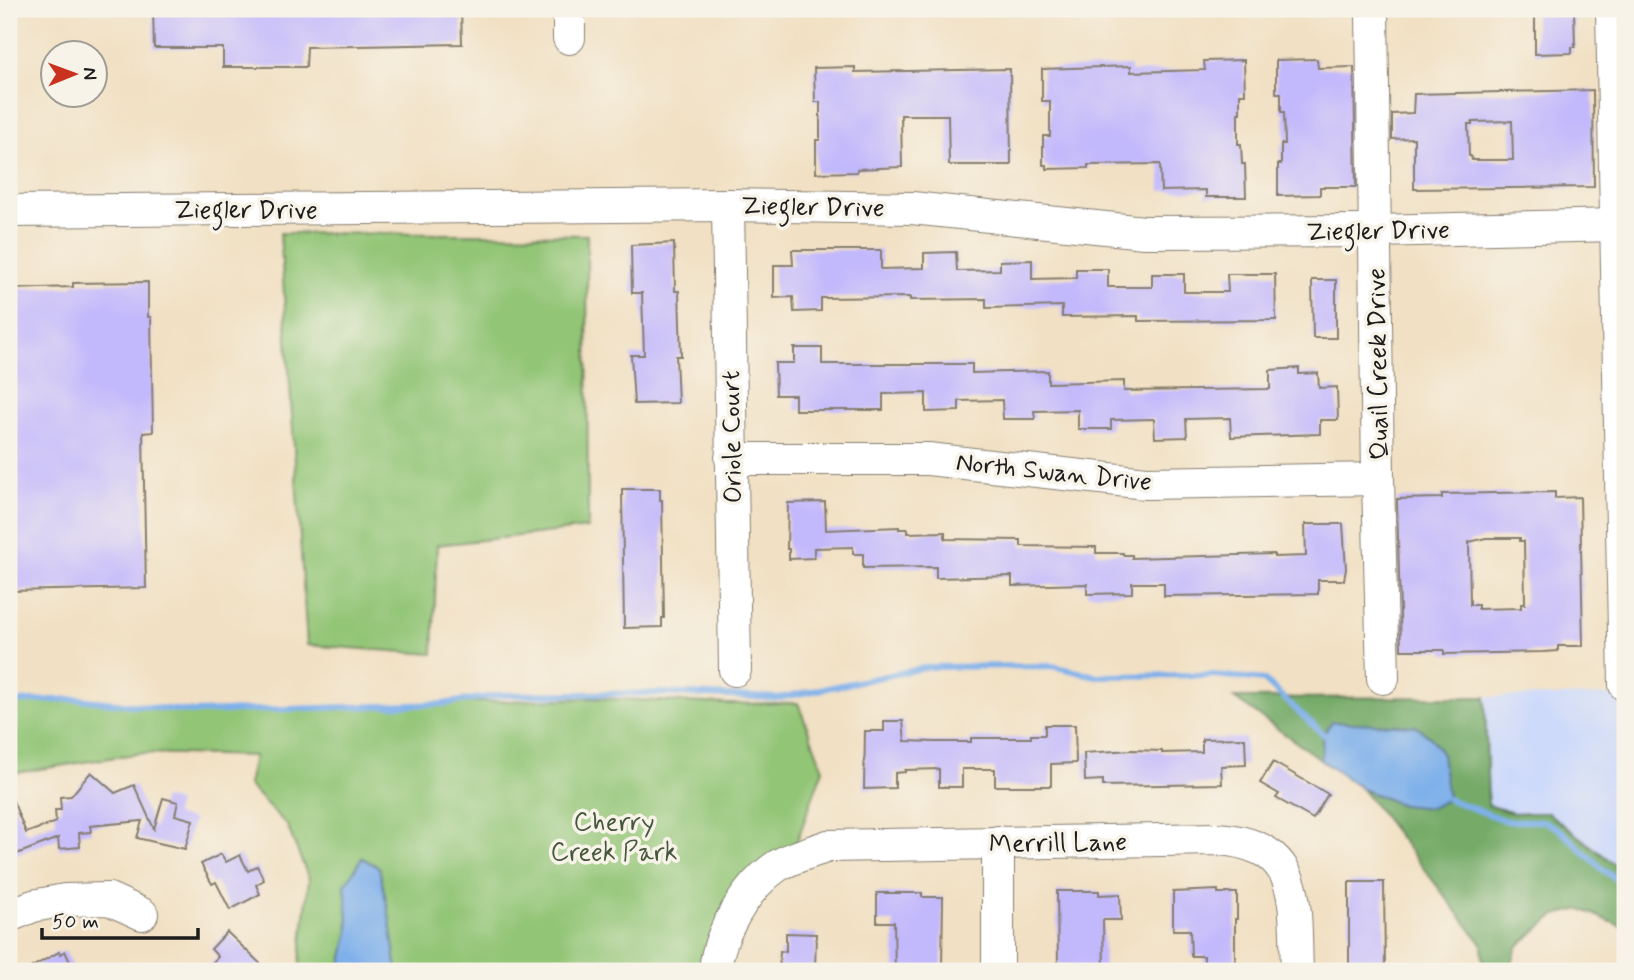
<svg xmlns="http://www.w3.org/2000/svg" width="1634" height="980" font-family="Mynerve,sans-serif">
  <rect width="100%" height="100%" fill="#f7f3e8"/>
  <filter id="ink" filterUnits="userSpaceOnUse"><feTurbulence type="fractalNoise" baseFrequency=".0143" numOctaves="2"/><feDisplacementMap in="SourceGraphic" scale="14" xChannelSelector="R" yChannelSelector="G"/><feConvolveMatrix kernelMatrix="1 2 1 2 8 2 1 2 1" color-interpolation-filters="sRGB"/></filter>
  <filter id="wash" filterUnits="userSpaceOnUse"><feTurbulence type="fractalNoise" baseFrequency=".00686" numOctaves="4" result="noise"/><feDisplacementMap in="SourceGraphic" scale="28" xChannelSelector="R" yChannelSelector="G"/><feGaussianBlur stdDeviation="1.57" result="paint"/><feColorMatrix in="noise" values="0 0 0 0 0 0 0 0 0 0 0 0 0 0 0 0 0 1.4 0 .05"/><feComposite in="paint" operator="in"/></filter>
  <g filter="url(#wash)">
    <rect width="100%" height="100%" fill="#f1e0c3"/>
    <!-- built -->
    <polygon fill="#cedafa" points="1625,695 1625,872 1548,813 1513,813 1488,805 1485,697"/>
    <!-- green -->
    <g fill="#92c576" stroke="#577049" stroke-width="2">
      <polygon points="280,233 587,235 588,528 437,545 433,654 307,645"/>
      <polygon points="595,698 728,704 798,703 823,769 797,841 704,971 299,971 309,879 287,825 248,785 254,756 141,753 9,774 9,702 77,699 195,712"/>
    </g>
    <!-- forest -->
    <polygon fill="#75aa67" stroke="#486342" stroke-width="2" points="1485,697 1488,805 1513,813 1548,813 1625,872 1625,928 1581,909 1555,915 1517,947 1510,971 1483,971 1482,944 1362,789 1402,805 1442,755 1430,737 1416,726 1323,734 1321,760 1234,698"/>
    <!-- water -->
    <g fill="#7fb0ea" stroke="#4e6683" stroke-width="2">
      <polygon points="1332,722 1416,726 1433,740 1442,755 1448,799 1431,808 1402,805 1362,789 1321,760 1323,734"/>
      <polygon points="362,858 379,867 389,914 397,971 340,971 349,930 345,885"/>
    </g>
    <g fill="none" stroke-linecap="round" stroke-linejoin="round">
      <!-- stream -->
      <g stroke="#7fb0ea" stroke-width="6">
        <polyline points="9,702 77,699 194,712 442,704 500,695 662,693 779,698 929,667 1052,666 1096,676 1214,675 1264,680 1323,734"/>
        <polyline points="1448,799 1507,821 1544,821 1560,830 1606,872 1625,885"/>
      </g>
    </g>
    <g id="blocks">
      <!-- building -->
      <g fill="#c2b8fc" fill-rule="evenodd">
        <polygon points="153,9 461,9 462,44 307,47 306,67 223,67 223,48 154,48"/>
        <polygon points="1535,9 1574,9 1575,47 1572,47 1572,53 1535,54"/>
        <polygon points="1317,59 1318,68 1354,67 1356,187 1320,187 1320,195 1278,196 1278,164 1281,164 1281,144 1285,144 1284,112 1281,112 1281,93 1276,93 1276,60"/>
        <polygon points="1244,60 1245,94 1240,94 1240,113 1238,113 1238,144 1241,144 1242,164 1245,164 1246,197 1206,197 1206,190 1161,191 1160,164 1088,165 1088,168 1047,169 1047,165 1043,165 1043,136 1050,136 1050,101 1042,101 1042,69 1131,66 1131,72 1205,70 1204,61"/>
        <polygon points="855,67 855,72 1010,69 1011,165 949,165 948,115 901,115 902,167 857,169 857,172 816,173 816,140 820,140 820,102 815,102 814,68"/>
        <path d="M1593,90L1594,187L1414,189V138L1392,139V114L1413,113L1414,94ZM1512,121L1513,160H1472L1471,156H1469L1468,124H1472V122Z"/>
        <polygon points="674,243 675,291 679,291 681,356 676,356 678,403 634,404 631,355 644,355 642,293 632,293 631,245"/>
        <polygon points="792,250 881,250 881,269 924,268 924,253 956,252 957,271 1000,270 1000,261 1032,260 1032,279 1076,278 1076,269 1108,269 1108,287 1152,287 1152,274 1184,274 1184,292 1228,292 1227,274 1275,274 1276,320 1138,321 1138,316 1062,317 1062,306 986,308 986,299 910,300 910,297 821,298 821,311 794,312 793,297 774,298 774,265 793,265"/>
        <polygon points="1312,280 1336,280 1336,338 1313,338"/>
        <polygon points="148,282 148,317 151,317 153,432 143,433 146,588 9,591 9,289 73,287 73,283"/>
        <polygon points="794,348 822,348 822,364 972,364 972,373 1048,371 1048,383 1124,381 1124,391 1270,389 1270,370 1299,368 1299,374 1318,373 1319,388 1337,387 1338,420 1320,420 1320,434 1231,437 1230,418 1186,419 1187,437 1155,438 1154,419 1111,420 1111,429 1078,429 1078,410 1034,411 1035,419 1003,419 1002,400 959,401 959,411 926,412 926,393 883,394 883,410 795,410 795,395 776,395 775,363 794,363"/>
        <polygon points="622,489 660,489 660,500 662,500 664,618 662,618 662,627 624,628"/>
        <path d="M1555,492V498L1580,497L1583,646H1558V651L1543,652L1444,654V650H1401L1397,499L1442,498V494ZM1486,538H1520V541H1524L1525,604H1521V608L1478,609V605H1470L1469,542Z"/>
        <polygon points="825,502 826,530 899,527 899,529 908,529 908,533 945,532 945,539 1021,540 1021,546 1096,547 1096,553 1123,553 1123,555 1132,555 1132,558 1274,554 1274,557 1306,556 1305,524 1343,524 1346,569 1344,580 1318,580 1318,594 1164,596 1164,583 1132,583 1132,593 1087,594 1087,584 1012,586 1012,576 936,578 936,567 863,568 863,554 853,554 853,547 814,548 814,558 789,559 789,549 787,549 788,503"/>
        <polygon points="884,721 903,721 905,741 935,742 971,742 971,738 1031,738 1031,735 1045,735 1045,725 1075,725 1076,763 1051,764 1051,786 995,786 995,769 962,769 962,787 939,787 939,769 905,770 905,772 895,773 895,788 864,789 865,731 884,731"/>
        <polygon points="1245,738 1246,765 1221,766 1222,784 1103,786 1103,780 1085,781 1084,753 1132,750 1162,751 1162,753 1202,752 1202,739"/>
        <polygon points="1273,762 1328,794 1313,819 1276,798 1279,794 1260,783"/>
        <polygon points="91,772 115,793 134,785 154,829 163,798 178,802 175,815 193,820 185,849 137,838 142,821 90,826 91,832 79,833 80,847 59,849 58,838 9,857 9,791 26,833 56,822 55,810 61,810 60,797 71,796"/>
        <polygon points="221,854 226,862 240,855 248,871 257,866 264,880 256,885 260,894 230,910 216,882 212,884 201,864"/>
        <polygon points="1349,882 1384,882 1385,971 1349,971"/>
        <polygon points="1218,890 1218,893 1237,893 1237,919 1235,919 1235,971 1204,971 1204,956 1191,956 1190,930 1173,930 1173,892"/>
        <polygon points="1057,891 1099,891 1099,895 1120,894 1121,920 1103,920 1104,971 1077,971 1077,965 1058,965"/>
        <polygon points="877,893 922,893 922,897 943,897 942,967 925,968 925,971 895,971 894,922 877,922"/>
        <polygon points="227,932 268,971 204,971 218,957 211,949"/>
        <polygon points="786,933 816,934 815,971 779,971 780,951 786,952"/>
        <polygon points="65,951 74,971 25,971 59,952 60,954"/>
      </g>
    </g>
  </g>
  <g filter="url(#ink)">
    <use href="#blocks" fill-opacity="0" stroke="#867e70" stroke-width="2"/>
    <g fill="none" stroke-linecap="round" stroke-linejoin="round">
      <defs>
        <g id="minor">
          <polyline points="569,9 569,38"/>
          <polyline points="1372,9 1378,479 1383,678"/>
          <polyline points="1612,9 1625,685"/>
          <polyline points="728,205 735,670"/>
          <polyline points="9,211 728,205 912,208 1144,232 1376,231 1615,225"/>
          <polyline points="731,459 928,459 1146,483 1378,479"/>
          <polyline points="9,916 33,906 65,900 109,899 142,914"/>
          <path d="M715,971C718,934 746,887 777,866C792,857 812,852 828,846L1216,839C1305,844 1294,903 1297,971"/>
          <polyline points="998,971 998,842"/>
        </g>
      </defs>
      <!-- minor casing -->
      <use href="#minor" stroke="#867e70" stroke-width="34"/>
      <!-- minor -->
      <use href="#minor" stroke="#fff" stroke-width="32"/>
    </g>
  </g>
  <g text-anchor="middle" stroke-width="7" stroke-linejoin="round" paint-order="stroke">
    <!-- street labels -->
    <g font-size="26" fill="#1c1c1c" stroke="#f7f3e8">
      <text transform="translate(813 206) rotate(1)" y="9">Ziegler Drive</text>
      <text x="246" y="218">Ziegler Drive</text>
      <text transform="translate(1378 230) rotate(-1)" y="9">Ziegler Drive</text>
      <text transform="translate(1377 364) rotate(-91)" y="9">Quail Creek Drive</text>
      <text transform="translate(731 437) rotate(-91)" y="9">Oriole Court</text>
      <text transform="translate(1054 471) rotate(6)" y="9">North Swan Drive</text>
      <text transform="translate(1058 842) rotate(-1)" y="9">Merrill Lane</text>
    </g>
    <!-- park labels -->
    <g font-size="26" fill="#45573c" stroke="#f7f3e8">
      <text x="614" y="830">Cherry<tspan x="614" dy="30">Creek Park</tspan></text>
    </g>
  </g>
  <!-- margin -->
  <rect width="1634" height="980" fill="none" stroke="#f7f3e8" stroke-width="35"/>
  <!-- north arrow -->
  <g transform="translate(74 74) rotate(89)"><circle r="33" fill="#f7f3e8" stroke="#9f9d96" stroke-width="2"/>
  <path d="M0-5L12 26L0 18L-12 26Z" fill="#c8321e"/>
  <text y="-10" font-size="19" font-weight="bold" text-anchor="middle" fill="#1c1c1c">N</text>
  </g>
  <!-- scale -->
  <path d="M42 928v10h156v-10" fill="none" stroke="#1c1c1c" stroke-width="3.5"/>
  <text x="52" y="928" font-size="21" fill="#1c1c1c" stroke="#f7f3e8" stroke-width="5" paint-order="stroke">50 m</text>
</svg>
